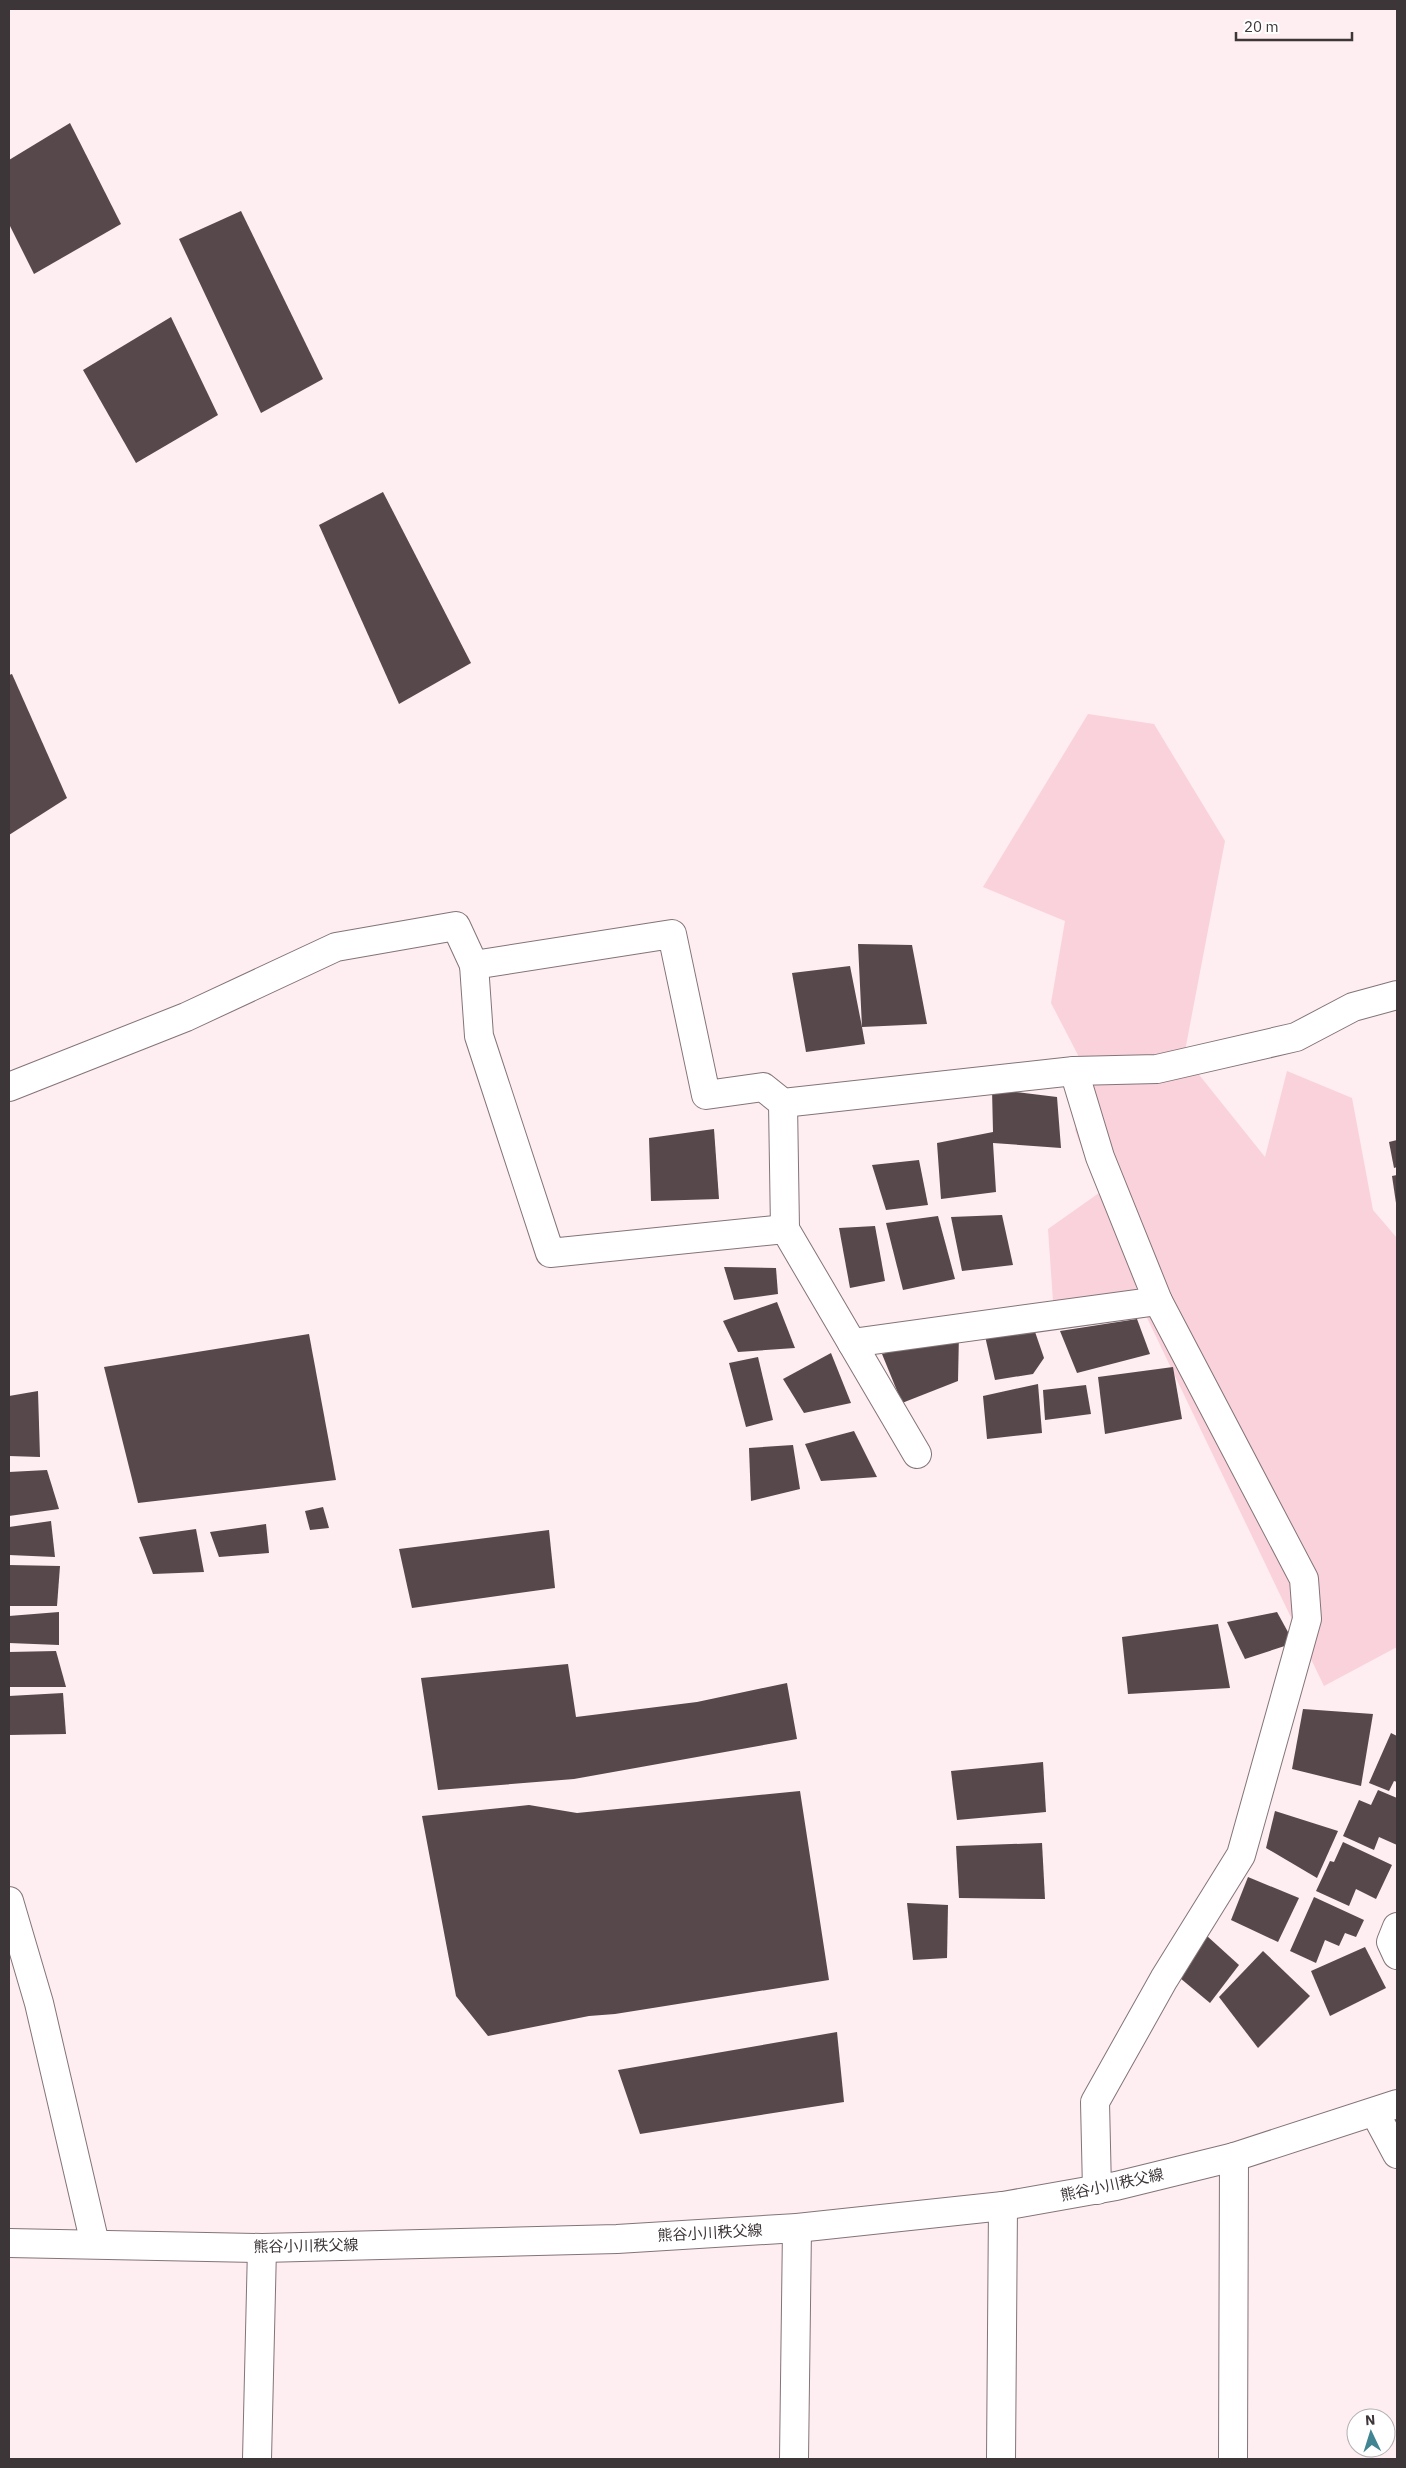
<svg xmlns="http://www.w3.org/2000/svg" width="1406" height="2468" font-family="'IBM Plex Sans','Noto Sans JP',sans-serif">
  <rect width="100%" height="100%" fill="#feedf1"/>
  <!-- green -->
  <polygon fill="#fad2db" points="1088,714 1154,724 1225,841 1184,1056 1265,1157 1287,1071 1352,1098 1373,1210 1397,1238 1397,1647 1324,1686 1137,1297 1053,1301 1048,1229 1099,1193 1075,1130 1092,1082 1051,1003 1065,921 983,887"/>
  <!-- building -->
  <g fill="#56484b">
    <polygon points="70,123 121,224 34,274 9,224 9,160"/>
    <polygon points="241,211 323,379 261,413 179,239"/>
    <polygon points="171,317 218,415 136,463 83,370"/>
    <polygon points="383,492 471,663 399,704 319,525"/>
    <polygon points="12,674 67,798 9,835 9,675"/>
    <polygon points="858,944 912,945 927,1024 862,1027 865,1044 806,1052 792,973 850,966 862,1027"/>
    <polygon points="992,1089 1057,1097 1061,1148 993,1143 996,1192 941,1199 937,1143 993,1132"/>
    <polygon points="714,1129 719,1199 651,1201 649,1138"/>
    <polygon points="1397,1140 1397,1167 1394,1168 1389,1142"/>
    <polygon points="919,1160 928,1205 886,1210 872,1165"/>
    <polygon points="1397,1175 1397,1203 1396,1203 1392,1176"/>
    <polygon points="1002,1215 1013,1265 962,1271 951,1217"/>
    <polygon points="938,1216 955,1279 903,1290 886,1223"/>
    <polygon points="875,1226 885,1281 850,1288 839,1228"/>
    <polygon points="724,1267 776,1268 778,1294 734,1300"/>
    <polygon points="777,1302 795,1348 738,1352 723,1321"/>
    <polygon points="1137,1319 1150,1354 1077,1373 1060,1331"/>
    <polygon points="1033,1326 1044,1358 1033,1374 995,1380 985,1336"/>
    <polygon points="959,1333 958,1381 902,1403 882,1354"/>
    <polygon points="309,1334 336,1480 138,1503 104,1367"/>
    <polygon points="831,1353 851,1403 804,1413 783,1379"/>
    <polygon points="758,1357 773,1420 746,1427 729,1363"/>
    <polygon points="1173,1367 1182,1419 1105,1434 1098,1377"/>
    <polygon points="1038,1384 1042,1433 987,1439 983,1396"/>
    <polygon points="1086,1385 1091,1414 1045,1420 1043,1390"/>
    <polygon points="38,1391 40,1457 9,1456 9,1396"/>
    <polygon points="854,1431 877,1477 821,1481 805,1444"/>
    <polygon points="793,1445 800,1489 751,1501 749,1448"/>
    <polygon points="47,1470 59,1509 9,1516 9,1472"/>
    <polygon points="323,1507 329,1528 310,1530 305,1511"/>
    <polygon points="51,1521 55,1557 9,1555 9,1527"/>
    <polygon points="266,1524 269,1553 219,1557 210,1532"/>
    <polygon points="196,1529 204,1572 153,1574 139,1537"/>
    <polygon points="549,1530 555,1588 412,1608 399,1549"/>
    <polygon points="9,1565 60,1566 57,1606 9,1606"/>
    <polygon points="59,1612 59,1645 9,1643 9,1616"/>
    <polygon points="1277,1612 1294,1643 1245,1659 1227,1622"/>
    <polygon points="1218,1624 1230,1688 1128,1694 1122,1637"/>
    <polygon points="56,1651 66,1687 9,1687 9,1652"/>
    <polygon points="568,1664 576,1717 697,1702 787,1683 797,1739 574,1779 438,1790 421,1678"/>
    <polygon points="63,1693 66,1734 9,1735 9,1696"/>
    <polygon points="1303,1709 1373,1714 1361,1786 1292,1769"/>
    <polygon points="1391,1733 1397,1736 1397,1782 1394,1781 1389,1791 1369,1783"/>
    <polygon points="1043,1762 1046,1812 957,1820 951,1771"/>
    <polygon points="1378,1790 1397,1798 1397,1845 1379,1837 1374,1850 1343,1836 1359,1800 1371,1805"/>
    <polygon points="800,1791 829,1980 615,2014 589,2016 488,2036 456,1996 422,1816 529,1805 577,1813"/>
    <polygon points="1275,1811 1338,1831 1317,1878 1266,1848"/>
    <polygon points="1343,1842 1392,1865 1376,1899 1356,1889 1349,1906 1316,1891 1330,1861 1334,1862"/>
    <polygon points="1042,1843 1045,1899 959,1898 956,1846"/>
    <polygon points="1248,1877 1299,1898 1278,1942 1231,1920"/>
    <polygon points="1314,1897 1364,1920 1356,1937 1345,1933 1339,1946 1325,1940 1316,1963 1290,1951"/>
    <polygon points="907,1903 948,1905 947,1958 913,1960"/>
    <polygon points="1207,1936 1239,1965 1210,2003 1180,1978"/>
    <polygon points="1365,1947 1386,1988 1330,2016 1311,1971"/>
    <polygon points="1263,1951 1310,1996 1258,2048 1219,1997"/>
    <polygon points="837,2032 844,2102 640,2134 618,2070"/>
  </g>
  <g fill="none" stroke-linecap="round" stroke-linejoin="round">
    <defs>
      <g id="minor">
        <polyline points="474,965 479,1036 550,1253 785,1229 917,1454"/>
        <polyline points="9,1087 186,1017 336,947 456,926 474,965 672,934 706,1095 763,1087 783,1103 1074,1071 1157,1069 1296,1037 1353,1007 1397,995"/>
        <polyline points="783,1103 785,1229"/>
        <polyline points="852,1343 1158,1301 1100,1157 1074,1071"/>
        <polyline points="9,1901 39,2003 95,2244"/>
        <polyline points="1397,1927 1391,1942 1397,1955"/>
        <polyline points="1375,2113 1397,2154"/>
        <polyline points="1097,2190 1095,2102 1164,1979 1241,1855 1307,1619 1304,1579 1158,1301"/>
        <polyline points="257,2459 262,2248"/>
        <polyline points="794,2459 797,2228"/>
        <polyline points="1001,2459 1003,2206"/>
        <polyline points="1233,2459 1234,2157"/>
      </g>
      <polyline id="major" points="9,2243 262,2248 617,2239 797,2228 1003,2206 1116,2186 1234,2157 1397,2104"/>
    </defs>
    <!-- minor casing -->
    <use href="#minor" stroke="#837478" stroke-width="30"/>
    <!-- major casing -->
    <use href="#major" stroke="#837478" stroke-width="30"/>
    <!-- minor -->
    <use href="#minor" stroke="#fff" stroke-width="28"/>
    <!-- major -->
    <use href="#major" stroke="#fff" stroke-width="28"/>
  </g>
  <g text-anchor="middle" stroke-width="5" stroke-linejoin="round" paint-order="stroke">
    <!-- street labels -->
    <g font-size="15" fill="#3d3638" stroke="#fff">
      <text transform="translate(1112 2185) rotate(-12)" y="5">熊谷小川秩父線</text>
      <text transform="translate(710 2233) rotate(-3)" y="5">熊谷小川秩父線</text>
      <text transform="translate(306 2246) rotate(-1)" y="5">熊谷小川秩父線</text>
    </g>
  </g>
  <!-- border -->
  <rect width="1406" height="2468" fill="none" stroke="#3d3638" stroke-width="20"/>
  <!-- north arrow -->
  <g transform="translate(1371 2433) rotate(356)"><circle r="24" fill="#ffffff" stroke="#b1afaf"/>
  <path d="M0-4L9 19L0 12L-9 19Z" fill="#418593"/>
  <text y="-8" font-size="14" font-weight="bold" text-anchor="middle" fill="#3d3638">N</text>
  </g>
  <!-- scale -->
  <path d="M1236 32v8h116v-8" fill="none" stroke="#3d3638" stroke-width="2.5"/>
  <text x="1244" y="32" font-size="15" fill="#3d3638" stroke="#ffffff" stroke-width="4" paint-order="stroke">20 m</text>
</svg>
